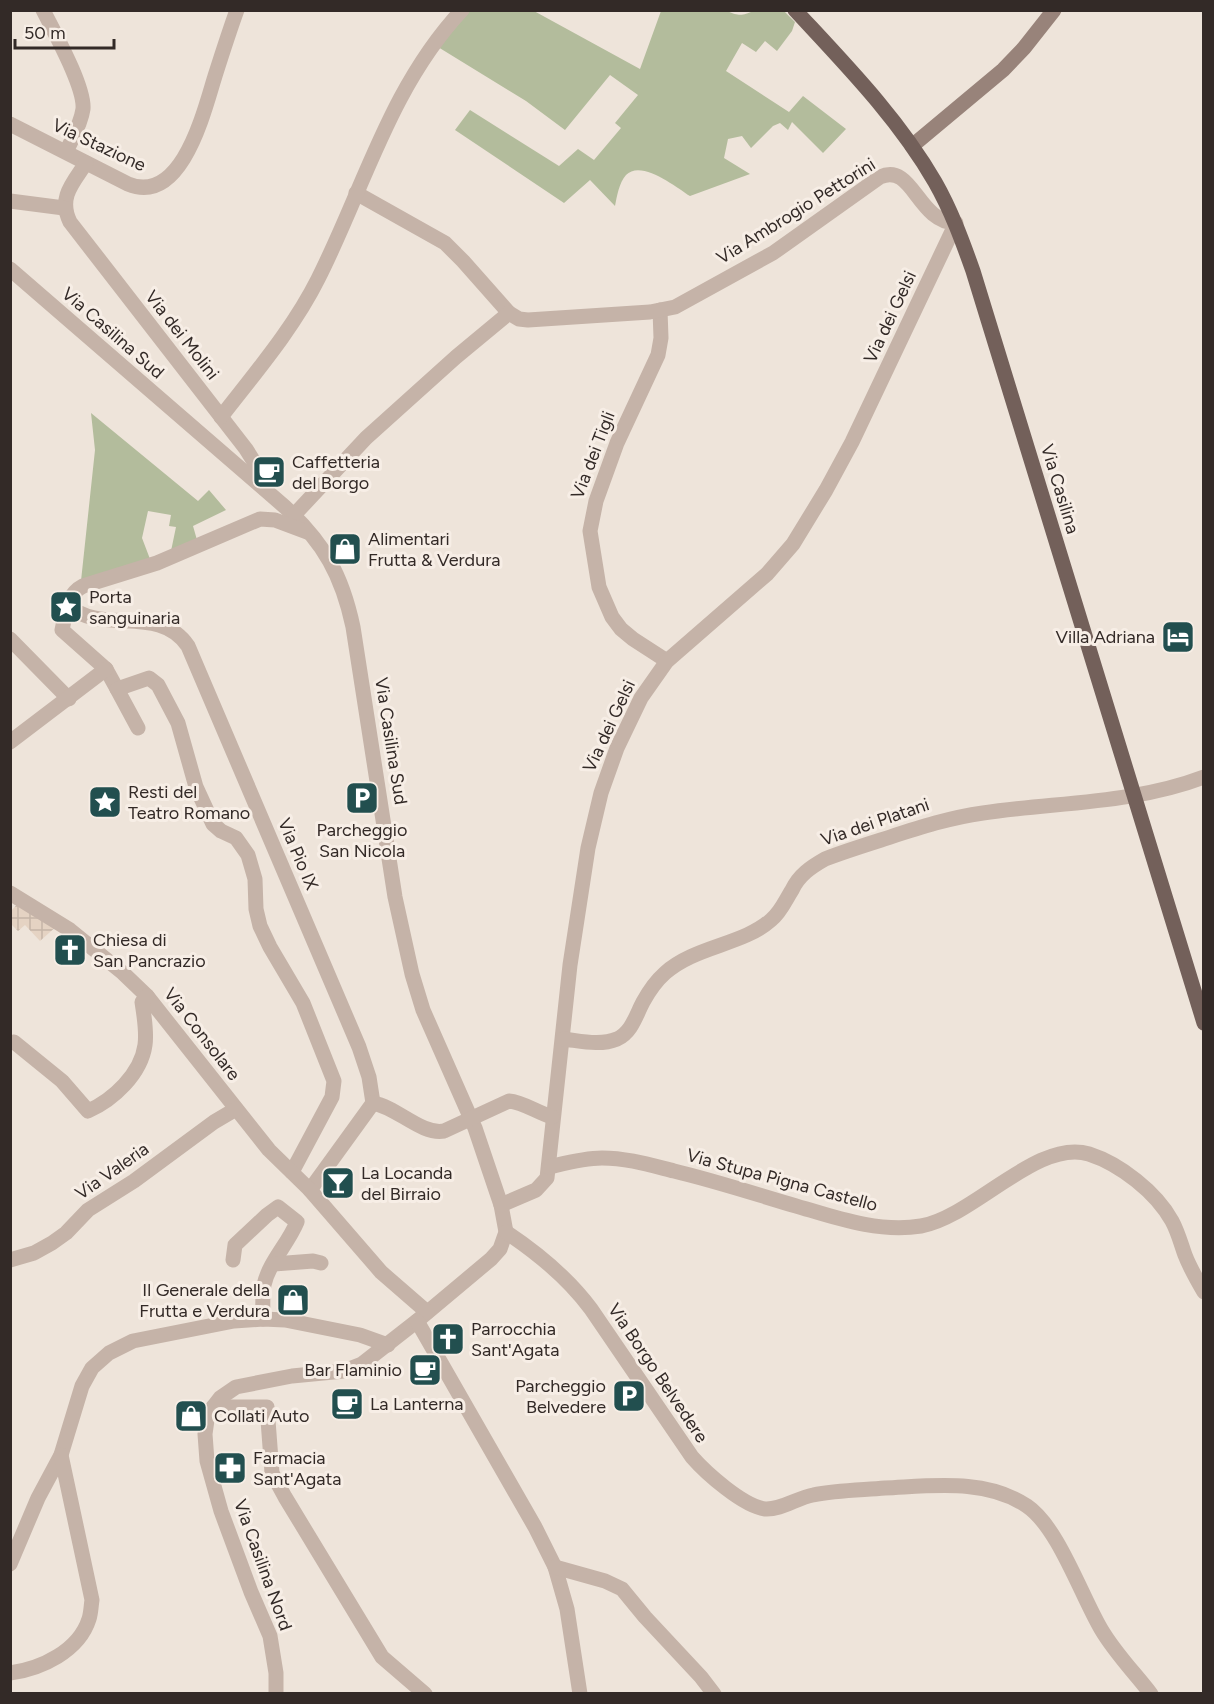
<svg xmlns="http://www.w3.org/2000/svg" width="1214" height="1704" font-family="Figtree,sans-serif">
  <defs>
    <pattern id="plaza-grid" width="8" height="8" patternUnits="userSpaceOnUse" patternTransform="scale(1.5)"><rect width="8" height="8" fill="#e5d3c3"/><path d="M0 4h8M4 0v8" fill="none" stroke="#c5b5a8"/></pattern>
  </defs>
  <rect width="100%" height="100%" fill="#eee4da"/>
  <!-- green -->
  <g fill="#b3bc9c">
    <path d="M470,11H534L640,69L661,11H727C741,17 742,15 754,11C762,8 775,11 784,11L795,22L792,31L777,51L765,41L756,52L742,43L726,71L789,112L803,96L846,129L823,153L792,122L788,130L780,123L773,126L751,148L742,136L728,139L724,158L750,174L690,196C676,187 641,159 626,175C619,183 617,196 615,206L590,180L564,203L455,130L470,110L559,166L578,149L594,160L621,128L615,123L638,95L610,75L565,130L526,101L438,47Z"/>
    <polygon points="91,413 198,501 209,490 226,510 193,526 197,540 171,551 176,527 169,526 171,515 148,511 142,538 150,559 81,581 95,450"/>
  </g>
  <!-- plaza -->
  <polygon fill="url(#plaza-grid)" points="22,899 58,925 40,941 25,925 18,931 11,924 11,911"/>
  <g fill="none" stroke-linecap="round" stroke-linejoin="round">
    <!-- street -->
    <g stroke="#c5b3a8" stroke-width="15">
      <path d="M43,10C54,32 85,87 83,109C81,124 72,139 66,152"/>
      <path d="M10,124L128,184C182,206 204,111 215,76C222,54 229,32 237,10"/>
      <path d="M86,163C73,183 58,197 70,222L246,449L256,465L265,489"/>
      <polyline points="356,193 445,243 463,261 509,313"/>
      <polyline points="10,201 64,208"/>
      <path d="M10,269L285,507C324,543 342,575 353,627L395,897L412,974L423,1010L475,1128L501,1205L506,1232L500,1249L491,1259L417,1321L362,1364L344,1371L292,1376L236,1387L220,1398L213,1407L207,1420L205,1434L207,1461L221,1511L251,1592L270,1636L276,1673V1694"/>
      <polyline points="660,310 661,338 658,355 617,443 596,501 590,531 599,587 612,617 621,629 633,639 667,661"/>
      <path d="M221,417C255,373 293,329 318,279C364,188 390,87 462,10"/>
      <path d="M294,515L366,438L456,357L509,313L519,319L528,320L650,312L675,307L773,253L880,177C913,162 917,222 956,223L852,442L826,490L793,544L767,574L667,661L641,698L617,748L601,793L588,848L570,965L547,1178L536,1190L501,1205"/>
      <path d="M68,605C101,636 159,603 188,646L359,1047L369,1077L373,1103L310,1190"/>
      <polyline points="10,639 69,699"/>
      <path d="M117,689L106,669L62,630C66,613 66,595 83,586L157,563L260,519L275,520L307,532"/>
      <polyline points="138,728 117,689 149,678 158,685 178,723 196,787 213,824 221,831 236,838 248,855 255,879 256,909 260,926 270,947 303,1003 334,1081 332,1097 292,1172"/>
      <polyline points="10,742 106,669"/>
      <polyline points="10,893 70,930 123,973 147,996 269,1150 310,1190 381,1272 427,1312"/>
      <path d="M563,1039C581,1041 600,1046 617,1039C632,1032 636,1015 643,1002C649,991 656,981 665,973C695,946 743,945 771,920C781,912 785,901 792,890C799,875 811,867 825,859C843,852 862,846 881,840C915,829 947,818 983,813C1056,802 1133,804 1204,777"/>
      <path d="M14,1042L62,1081L88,1111C113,1100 141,1074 145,1045C147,1031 144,1016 142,1002L147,996"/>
      <path d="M373,1103C397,1107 421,1135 444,1131L509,1101C523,1102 538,1113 552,1117"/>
      <path d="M549,1167C566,1163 584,1158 602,1158C627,1158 650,1165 674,1171C720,1182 764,1197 810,1210C846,1221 883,1232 921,1226C973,1217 1038,1138 1089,1154C1120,1164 1156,1192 1172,1221C1178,1232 1181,1244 1185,1255C1190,1268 1197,1280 1204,1292"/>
      <path d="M506,1232C539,1254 568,1278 591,1309L692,1457C706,1473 743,1506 765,1509C781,1510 797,1498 813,1495C836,1490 861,1490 885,1488C931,1486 986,1478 1027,1506C1058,1527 1081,1595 1101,1629C1115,1653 1134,1672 1151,1694"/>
      <polyline points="10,1260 34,1253 52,1243 66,1233 88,1210 134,1181 214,1122 236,1109"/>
      <path d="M233,1260L235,1245L267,1215L278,1207L297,1222C288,1244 269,1262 264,1285C262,1296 263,1308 263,1319"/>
      <polyline points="274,1264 313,1261 321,1263"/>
      <polyline points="417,1321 535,1527 555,1567 567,1609 580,1694"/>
      <polyline points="213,1407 267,1407 272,1473 285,1497 382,1657 425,1694"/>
      <polyline points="10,1564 38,1498 61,1455 82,1386 92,1368 109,1353 133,1341 234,1321 263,1319 285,1320 360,1335 388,1345"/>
      <polyline points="555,1567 605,1581 622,1589 645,1617 701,1677 714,1694"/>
      <path d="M10,1673C41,1669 79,1651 89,1619C91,1613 91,1606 92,1600L61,1455"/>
    </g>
    <!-- secondary -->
    <polyline stroke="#98837a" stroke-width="15" points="912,146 1003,70 1024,48 1054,10"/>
    <!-- primary -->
    <path stroke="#73605a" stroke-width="15" d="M795,10C845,64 898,118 935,182C951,210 962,240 973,271L1204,1023"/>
  </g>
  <!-- icons -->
  <defs>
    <symbol id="cafe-square" viewBox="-11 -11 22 22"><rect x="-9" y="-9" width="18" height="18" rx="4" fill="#224f4f" stroke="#f7eee6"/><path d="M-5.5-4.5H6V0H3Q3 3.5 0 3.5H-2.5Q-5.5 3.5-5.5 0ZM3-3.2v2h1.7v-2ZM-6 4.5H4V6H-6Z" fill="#fff"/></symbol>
    <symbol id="shop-square" viewBox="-11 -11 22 22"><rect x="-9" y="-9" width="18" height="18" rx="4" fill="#224f4f" stroke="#f7eee6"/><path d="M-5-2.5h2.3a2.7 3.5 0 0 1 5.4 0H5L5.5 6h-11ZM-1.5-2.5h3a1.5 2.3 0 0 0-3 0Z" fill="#fff"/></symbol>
    <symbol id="sight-square" viewBox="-11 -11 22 22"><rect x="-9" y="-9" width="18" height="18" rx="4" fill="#224f4f" stroke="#f7eee6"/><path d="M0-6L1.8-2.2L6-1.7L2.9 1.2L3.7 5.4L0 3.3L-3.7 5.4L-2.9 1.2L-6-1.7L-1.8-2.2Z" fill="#fff"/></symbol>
    <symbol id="hotel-square" viewBox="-11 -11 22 22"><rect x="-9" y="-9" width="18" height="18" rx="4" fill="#224f4f" stroke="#f7eee6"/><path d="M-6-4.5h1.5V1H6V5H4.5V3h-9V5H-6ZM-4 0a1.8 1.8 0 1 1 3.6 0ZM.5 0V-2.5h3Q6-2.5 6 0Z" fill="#fff"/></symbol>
    <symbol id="parking-square" viewBox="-11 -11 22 22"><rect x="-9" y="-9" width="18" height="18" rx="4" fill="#224f4f" stroke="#f7eee6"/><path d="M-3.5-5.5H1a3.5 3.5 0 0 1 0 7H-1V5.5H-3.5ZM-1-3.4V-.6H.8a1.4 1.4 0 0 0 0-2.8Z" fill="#fff"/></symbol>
    <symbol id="church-square" viewBox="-11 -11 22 22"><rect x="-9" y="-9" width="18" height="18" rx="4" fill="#224f4f" stroke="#f7eee6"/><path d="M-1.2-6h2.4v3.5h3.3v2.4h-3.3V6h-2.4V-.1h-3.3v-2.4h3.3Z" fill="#fff"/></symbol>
    <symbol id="bar-square" viewBox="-11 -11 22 22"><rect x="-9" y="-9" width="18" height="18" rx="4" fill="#224f4f" stroke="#f7eee6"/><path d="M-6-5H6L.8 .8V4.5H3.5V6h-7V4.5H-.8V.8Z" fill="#fff"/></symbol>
    <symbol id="pharmacy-square" viewBox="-11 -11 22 22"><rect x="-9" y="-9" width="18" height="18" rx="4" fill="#224f4f" stroke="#f7eee6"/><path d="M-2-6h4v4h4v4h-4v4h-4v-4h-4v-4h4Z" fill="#fff"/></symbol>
  </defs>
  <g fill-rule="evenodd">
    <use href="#cafe-square" x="250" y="453" width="38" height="38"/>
    <use href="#shop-square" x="326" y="530" width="38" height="38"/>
    <use href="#sight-square" x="47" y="588" width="38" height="38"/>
    <use href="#hotel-square" x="1159" y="618" width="38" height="38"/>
    <use href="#parking-square" x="343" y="779" width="38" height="38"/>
    <use href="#sight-square" x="86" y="783" width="38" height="38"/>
    <use href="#church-square" x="51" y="931" width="38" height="38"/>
    <use href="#bar-square" x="319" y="1164" width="38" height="38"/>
    <use href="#shop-square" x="274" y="1281" width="38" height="38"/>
    <use href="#church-square" x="429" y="1320" width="38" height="38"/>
    <use href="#cafe-square" x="406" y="1351" width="38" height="38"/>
    <use href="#parking-square" x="610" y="1377" width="38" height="38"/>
    <use href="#cafe-square" x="328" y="1385" width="38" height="38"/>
    <use href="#shop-square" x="172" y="1397" width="38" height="38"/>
    <use href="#pharmacy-square" x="211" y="1449" width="38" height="38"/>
  </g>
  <g text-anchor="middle" stroke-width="6" stroke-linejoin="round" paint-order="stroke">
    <!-- street labels -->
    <g font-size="18" fill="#332a27" stroke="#f7eee6">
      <text transform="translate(99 145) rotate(25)" y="6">Via Stazione</text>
      <text transform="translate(796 211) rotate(-32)" y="6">Via Ambrogio Pettorini</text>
      <text transform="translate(890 317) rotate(-65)" y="6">Via dei Gelsi</text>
      <text transform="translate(113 333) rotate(41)" y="6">Via Casilina Sud</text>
      <text transform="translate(182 335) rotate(52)" y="6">Via dei Molini</text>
      <text transform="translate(593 455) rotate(-69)" y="6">Via dei Tigli</text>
      <text transform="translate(1060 489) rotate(73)" y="6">Via Casilina</text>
      <text transform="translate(609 726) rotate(-65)" y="6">Via dei Gelsi</text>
      <text transform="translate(391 741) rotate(81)" y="6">Via Casilina Sud</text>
      <text transform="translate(875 822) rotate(-19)" y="6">Via dei Platani</text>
      <text transform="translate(298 854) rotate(67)" y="6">Via Pio IX</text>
      <text transform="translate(202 1034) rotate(52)" y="6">Via Consolare</text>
      <text transform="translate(112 1171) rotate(-35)" y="6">Via Valeria</text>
      <text transform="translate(782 1180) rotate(15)" y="6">Via Stupa Pigna Castello</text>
      <text transform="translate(658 1373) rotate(56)" y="6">Via Borgo Belvedere</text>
      <text transform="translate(263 1565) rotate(70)" y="6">Via Casilina Nord</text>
    </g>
    <!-- poi labels -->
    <g font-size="18" fill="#332a27" stroke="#f7eee6" text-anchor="start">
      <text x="292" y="468">Caffetteria<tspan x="292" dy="21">del Borgo</tspan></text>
      <text x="368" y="545">Alimentari<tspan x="368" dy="21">Frutta &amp; Verdura</tspan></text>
      <text x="89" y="603">Porta<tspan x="89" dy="21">sanguinaria</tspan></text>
      <text x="1155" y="643" text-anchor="end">Villa Adriana</text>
      <text x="128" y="798">Resti del<tspan x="128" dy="21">Teatro Romano</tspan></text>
      <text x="362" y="836" text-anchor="middle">Parcheggio<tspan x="362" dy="21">San Nicola</tspan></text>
      <text x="93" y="946">Chiesa di<tspan x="93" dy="21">San Pancrazio</tspan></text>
      <text x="361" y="1179">La Locanda<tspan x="361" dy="21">del Birraio</tspan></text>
      <text x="270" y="1296" text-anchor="end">Il Generale della<tspan x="270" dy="21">Frutta e Verdura</tspan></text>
      <text x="471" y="1335">Parrocchia<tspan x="471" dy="21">Sant'Agata</tspan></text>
      <text x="402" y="1376" text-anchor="end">Bar Flaminio</text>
      <text x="606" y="1392" text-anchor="end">Parcheggio<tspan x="606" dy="21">Belvedere</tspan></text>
      <text x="370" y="1410">La Lanterna</text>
      <text x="214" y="1422">Collati Auto</text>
      <text x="253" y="1464">Farmacia<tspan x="253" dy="21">Sant'Agata</tspan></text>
    </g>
  </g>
  <!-- border -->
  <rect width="1214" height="1704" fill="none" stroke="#332a27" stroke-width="24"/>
  <!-- scale -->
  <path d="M15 39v9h99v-9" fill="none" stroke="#332a27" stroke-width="3"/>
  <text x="24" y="39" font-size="18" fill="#332a27" stroke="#f7eee6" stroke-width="4.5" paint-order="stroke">50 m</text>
</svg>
